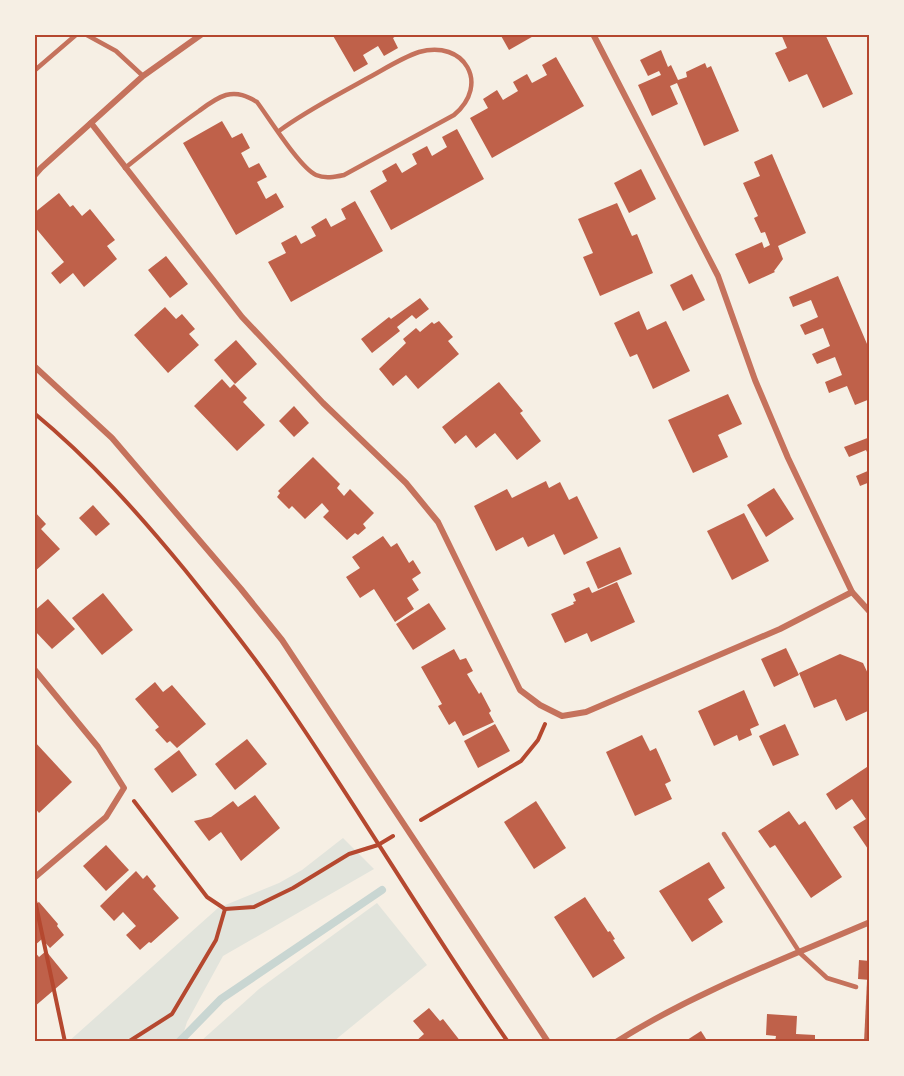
<svg xmlns="http://www.w3.org/2000/svg" width="904" height="1076" font-family="Inter,sans-serif">
  <rect width="100%" height="100%" fill="#f6efe4"/>
  <!-- green -->
  <g fill="#e2e4dc">
    <polygon points="343,838 374,869 223,956 187,1022 181,1041 68,1042 218,908 279,883 302,870"/>
    <polygon points="377,903 427,965 334,1041 201,1041 259,989"/>
  </g>
  <g fill="none" stroke-linecap="round" stroke-linejoin="round">
    <!-- stream -->
    <polyline stroke="#c9d6d2" stroke-width="8" points="179,1042 221,999 382,890"/>
  </g>
  <!-- building -->
  <g fill="#bf614a">
    <polygon points="332,34 399,34 393,38 398,48 384,56 378,46 363,55 368,64 354,72"/>
    <polygon points="500,34 537,34 509,50"/>
    <polygon points="781,34 825,34 853,94 823,108 807,74 789,82 775,53 787,48"/>
    <polygon points="661,50 668,67 671,65 678,80 687,77 686,72 705,63 707,68 711,66 739,131 704,146 677,83 670,86 678,104 652,116 638,85 661,75 659,71 648,76 640,60"/>
    <polygon points="556,57 584,106 492,158 470,118 488,108 483,99 497,90 503,100 518,91 513,82 527,74 532,83 547,75 542,65"/>
    <polygon points="222,121 232,138 242,133 250,148 241,153 249,168 259,163 267,177 257,182 266,199 276,193 284,207 236,235 183,143"/>
    <polygon points="457,129 484,179 391,230 370,191 387,181 382,171 396,163 402,173 417,164 412,154 427,146 432,156 447,147 442,137"/>
    <polygon points="772,154 806,233 778,246 783,259 774,271 775,272 749,284 735,254 762,242 764,248 770,245 765,232 761,233 754,218 758,216 743,183 760,176 754,162"/>
    <polygon points="641,169 656,199 629,213 614,183"/>
    <polygon points="59,193 70,207 73,205 82,216 90,209 115,240 107,246 117,259 84,287 73,273 60,284 51,273 64,262 34,226 34,213"/>
    <polygon points="355,201 383,251 291,302 268,262 286,253 281,243 296,235 301,244 316,236 311,227 326,218 331,227 346,219 341,209"/>
    <polygon points="617,203 632,236 637,234 653,273 600,296 583,257 593,253 578,219"/>
    <polygon points="166,256 188,284 170,298 148,270"/>
    <polygon points="692,274 705,300 683,311 670,285"/>
    <polygon points="838,276 870,351 870,399 855,405 847,386 829,393 825,382 842,375 835,357 817,364 812,354 830,346 823,328 805,335 800,325 818,317 811,300 793,307 789,297"/>
    <polygon points="420,298 429,309 416,319 412,315 397,327 400,331 372,353 361,339 389,317 391,319"/>
    <polygon points="165,307 176,319 182,314 195,329 189,334 199,345 168,373 134,335"/>
    <polygon points="639,311 647,330 666,321 690,371 653,389 637,354 630,357 614,323"/>
    <polygon points="439,321 453,337 448,341 459,354 418,389 406,375 393,386 379,369 406,343 403,339 416,328 420,332 432,322 434,324"/>
    <polygon points="236,340 257,364 235,384 214,360"/>
    <polygon points="222,379 230,388 234,384 247,398 243,402 265,425 237,451 194,406"/>
    <polygon points="499,382 523,411 520,413 541,441 517,460 495,433 476,448 466,435 455,444 442,427"/>
    <polygon points="728,394 742,424 718,435 728,457 693,473 668,420"/>
    <polygon points="294,406 309,423 294,437 279,421"/>
    <polygon points="870,437 870,458 866,450 849,457 844,447"/>
    <polygon points="313,457 340,484 337,488 344,496 350,489 374,513 363,524 366,528 358,535 355,533 347,540 323,517 329,511 322,503 305,519 292,506 289,509 277,497 280,493 278,491"/>
    <polygon points="870,470 870,482 860,486 856,476"/>
    <polygon points="546,481 549,488 560,482 569,500 577,496 598,538 564,555 554,534 528,547 523,537 496,551 474,506 507,489 512,498"/>
    <polygon points="774,488 794,519 766,537 747,505"/>
    <polygon points="93,505 110,524 96,536 79,518"/>
    <polygon points="34,511 46,524 41,529 60,549 34,572"/>
    <polygon points="744,513 769,561 732,580 707,531"/>
    <polygon points="383,536 391,547 397,543 409,563 413,560 421,573 412,579 419,590 407,598 414,609 395,622 374,589 360,598 346,577 360,568 352,557"/>
    <polygon points="620,547 632,574 598,589 586,562"/>
    <polygon points="617,582 635,622 591,642 587,633 565,643 551,614 574,604 573,602 576,601 573,594 589,587 592,593"/>
    <polygon points="103,593 133,630 102,655 72,618"/>
    <polygon points="48,599 75,629 52,649 34,630 34,611"/>
    <polygon points="429,603 446,629 413,650 396,624"/>
    <polygon points="786,648 799,675 774,687 761,659"/>
    <polygon points="454,649 460,660 466,658 473,671 467,674 479,694 481,692 491,711 489,713 494,722 463,736 455,721 449,725 438,706 442,704 421,667"/>
    <polygon points="840,654 863,663 870,678 870,710 846,721 836,699 814,708 799,673"/>
    <polygon points="155,682 163,692 172,685 206,724 177,748 170,741 167,743 155,730 159,727 135,699"/>
    <polygon points="744,690 759,725 750,729 752,735 739,741 737,735 714,746 698,711"/>
    <polygon points="495,724 510,751 478,768 464,741"/>
    <polygon points="785,724 799,755 773,766 759,736"/>
    <polygon points="642,735 650,751 656,748 671,781 665,784 672,799 635,816 606,752"/>
    <polygon points="247,739 267,764 235,790 215,764"/>
    <polygon points="34,741 72,782 39,813 34,807"/>
    <polygon points="179,750 197,775 172,793 154,769"/>
    <polygon points="870,765 870,852 853,827 866,819 852,799 836,810 826,794"/>
    <polygon points="255,795 280,828 241,861 221,832 209,841 194,821 211,817 233,801 238,807"/>
    <polygon points="536,801 566,848 534,869 504,822"/>
    <polygon points="789,811 799,825 805,821 842,877 811,898 775,845 770,848 758,831"/>
    <polygon points="106,845 129,870 106,891 83,866"/>
    <polygon points="709,862 725,888 708,899 723,922 692,942 659,891"/>
    <polygon points="136,871 143,879 147,875 156,886 153,889 179,918 151,943 149,942 140,950 126,935 136,926 123,912 114,921 100,906"/>
    <polygon points="585,897 608,932 610,931 615,939 613,940 625,958 593,978 554,917"/>
    <polygon points="39,902 58,924 57,926 64,935 50,948 42,939 34,946 34,905"/>
    <polygon points="34,951 39,957 46,951 68,978 34,1007"/>
    <polygon points="859,960 870,961 870,980 858,979"/>
    <polygon points="867,981 870,981 870,1042 864,1042"/>
    <polygon points="429,1008 440,1021 443,1019 461,1042 415,1042 424,1034 413,1021"/>
    <polygon points="767,1014 797,1016 796,1034 815,1035 815,1042 775,1042 776,1036 766,1035"/>
    <polygon points="701,1031 708,1042 684,1042"/>
  </g>
  <g fill="none" stroke-linecap="round" stroke-linejoin="round">
    <!-- path -->
    <g stroke="#b5482f" stroke-width="4">
      <path d="M34,413C91,460 139,514 185,570C217,610 250,650 279,693C358,807 428,927 508,1042"/>
      <polyline points="134,801 207,897 225,909 254,907 293,888 349,854 378,845 393,836"/>
      <polyline points="421,820 521,761 538,740 545,724"/>
      <polyline points="34,896 65,1042"/>
      <polyline points="128,1042 172,1014 216,940 225,909"/>
    </g>
    <!-- service -->
    <g stroke="#c5725c" stroke-width="4.5">
      <polyline points="85,34 116,51 143,76"/>
      <polyline points="34,71 77,34"/>
      <path d="M125,168C149,149 173,129 199,111C207,105 216,98 226,95C238,92 247,96 257,102C269,118 300,168 316,175C325,179 335,177 344,175L454,115C491,84 464,39 419,52C401,58 383,70 366,79C336,96 306,111 279,131"/>
      <polyline points="724,834 800,953 827,978 856,987"/>
    </g>
    <!-- minor -->
    <g stroke="#c5725c" stroke-width="6">
      <polyline points="593,34 718,276 755,380 788,458 852,592 870,612"/>
      <polyline points="91,123 242,317 323,403 406,483 438,522 520,690 540,705 562,716 586,712 780,629 852,592"/>
      <polyline points="34,176 41,168 143,76 202,34"/>
      <polyline points="34,366 112,438 241,589 282,640 548,1042"/>
      <polyline points="34,669 98,747 124,788 106,817 34,878"/>
      <path d="M616,1042C695,992 784,959 870,922"/>
    </g>
  </g>
  <!-- border -->
  <rect width="904" height="1076" fill="none" stroke="#f6efe4" stroke-width="72"/>
  <rect x="36" y="36" width="832" height="1004" fill="none" stroke="#b5482f" stroke-width="2"/>
</svg>
